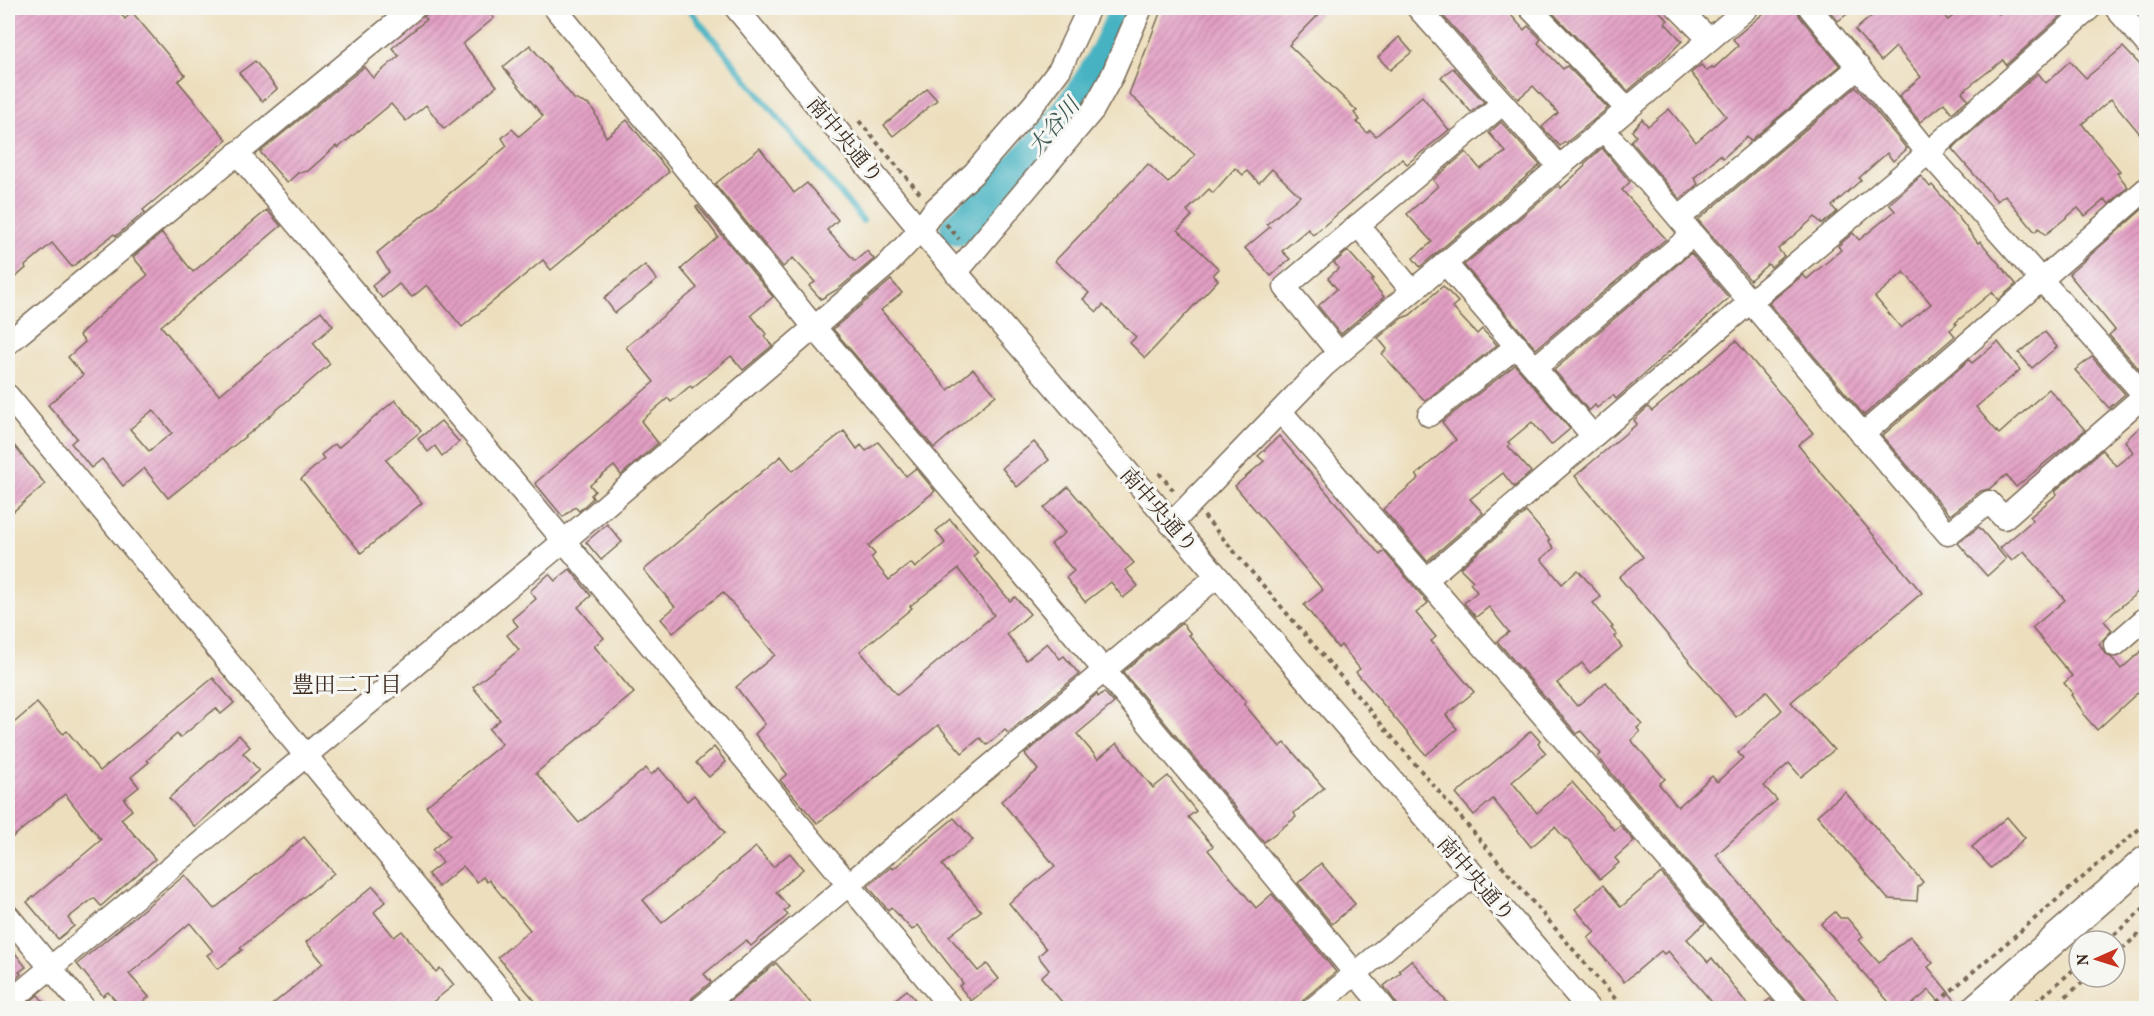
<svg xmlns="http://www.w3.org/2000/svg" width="2154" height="1016" font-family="Vollkorn,'Noto Serif JP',serif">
  <defs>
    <pattern id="building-hatch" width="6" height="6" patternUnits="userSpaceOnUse" patternTransform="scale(1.5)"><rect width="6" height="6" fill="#e39fc4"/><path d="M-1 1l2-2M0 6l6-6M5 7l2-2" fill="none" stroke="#b9829f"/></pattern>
  </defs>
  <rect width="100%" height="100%" fill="#f6f6f2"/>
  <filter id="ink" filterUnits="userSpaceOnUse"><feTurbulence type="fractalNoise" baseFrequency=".0167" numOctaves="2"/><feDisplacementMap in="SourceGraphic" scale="12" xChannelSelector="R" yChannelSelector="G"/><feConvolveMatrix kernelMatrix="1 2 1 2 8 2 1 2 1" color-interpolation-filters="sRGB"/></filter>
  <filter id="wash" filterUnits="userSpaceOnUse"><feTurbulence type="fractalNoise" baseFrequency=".008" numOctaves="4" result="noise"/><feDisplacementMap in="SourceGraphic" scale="24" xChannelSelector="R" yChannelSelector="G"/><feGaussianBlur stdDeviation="1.35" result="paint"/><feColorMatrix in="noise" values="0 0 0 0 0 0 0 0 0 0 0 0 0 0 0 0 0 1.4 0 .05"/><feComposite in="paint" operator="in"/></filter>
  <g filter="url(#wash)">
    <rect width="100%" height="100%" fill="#eddfbe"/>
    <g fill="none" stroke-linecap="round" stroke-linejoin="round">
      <!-- stream -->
      <polyline stroke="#46b3c2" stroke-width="6" points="688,8 863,221"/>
      <!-- river -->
      <path stroke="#46b3c2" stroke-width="34" d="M957,229C1010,179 1073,119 1106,54C1114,39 1120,23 1127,8"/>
    </g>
    <g id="blocks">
      <!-- building -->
      <g fill="url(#building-hatch)" fill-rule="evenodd">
        <polygon points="8,8 116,8 125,19 132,12 185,75 178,81 227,140 143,210 145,212 116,236 114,234 72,267 52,243 25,266 26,268 8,284"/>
        <polygon points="435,8 485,8 494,18 463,44 497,86 444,129 426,105 406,121 391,104 338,148 336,146 308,171 298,173 287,183 260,152 364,67 373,78 399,56 392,48 426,20 424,17"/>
        <polygon points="1162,8 1325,8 1289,45 1357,111 1354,113 1360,120 1357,122 1367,133 1370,130 1376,136 1422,96 1449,130 1407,164 1402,159 1313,235 1308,229 1282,251 1290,259 1271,276 1245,248 1270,227 1267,224 1300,196 1272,169 1259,183 1247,171 1243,175 1235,168 1213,193 1209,189 1187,211 1192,216 1178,230 1219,269 1213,275 1218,280 1145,358 1130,343 1136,337 1103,305 1097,312 1083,299 1089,293 1055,261 1148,164 1168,183 1195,155 1129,94"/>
        <polygon points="1436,8 1505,8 1524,30 1528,26 1541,39 1538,43 1563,69 1567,66 1608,108 1566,143 1565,142 1560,146 1542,127 1558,113 1533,86 1518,99"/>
        <polygon points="1548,8 1656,8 1668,20 1665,23 1682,41 1658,65 1628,91"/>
        <polygon points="1770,8 1797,8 1800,17 1840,66 1750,141 1747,137 1723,158 1720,155 1694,178 1698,184 1680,199 1631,141 1636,136 1632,131 1642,119 1648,126 1669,109 1696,142 1726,116 1691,73 1701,65 1707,71 1712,67 1714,68 1738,46 1733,39"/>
        <polygon points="1827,8 1855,8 1838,21"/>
        <polygon points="1881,8 1937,8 1948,20 1963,8 1993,8 1999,14 2007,8 2070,8 2006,65 2003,60 1962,92 1968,99 1952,113 1944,103 1920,122 1899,96 1921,77 1896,47 1881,61 1855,30"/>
        <polygon points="1399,37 1412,52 1390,70 1378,57"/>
        <polygon points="530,45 574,99 589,105 594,111 606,137 627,120 669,172 551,270 543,260 462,327 427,285 412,297 399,284 382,298 372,286 389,272 377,253 507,146 502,138 512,129 519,136 543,116 503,67"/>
        <polygon points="2123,47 2146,71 2146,141 2111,99 2082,124 2120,171 2117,173 2128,187 2109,204 2105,199 2085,216 2078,208 2045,235 2039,228 2035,232 2005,195 1997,201 1952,149 2038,73 2046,83 2070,61 2086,78"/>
        <polygon points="255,61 277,89 262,102 239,73"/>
        <polygon points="1453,68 1484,102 1471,112 1441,77"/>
        <polygon points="1856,87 1907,149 1893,161 1887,153 1859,178 1861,180 1832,206 1837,212 1822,224 1815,217 1778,249 1784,256 1771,267 1768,264 1750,280 1698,220"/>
        <polygon points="927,89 937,100 893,136 884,125"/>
        <polygon points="1501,122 1540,165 1420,267 1413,258 1432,242 1407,214 1438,186 1433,180 1466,152 1480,169 1506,152 1489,133"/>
        <polygon points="760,148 794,193 807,183 838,220 827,230 855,261 867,251 874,259 838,289 821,299 809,286 815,282 793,258 783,267 715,184"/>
        <polygon points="1602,148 1630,182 1622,190 1666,239 1536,349 1464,265 1559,185 1561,188 1585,166 1584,164"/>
        <path d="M1921,176L1930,187L1932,185L1946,201L1978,243L1980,241L2016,284L1998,300L1992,292L1955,323L1957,324L1950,330L1955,336L1864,415L1769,303L1803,275L1807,279L1841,250L1838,246L1853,233L1859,240L1895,211L1889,204ZM1904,272L1931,304L1901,328L1875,297Z"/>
        <polygon points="698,206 773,297 751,315 766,334 764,336 772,346 743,370 731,356 692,388 690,386 671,402 668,398 641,421 658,443 621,475 614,466 590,485 595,491 591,495 593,498 579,511 575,507 563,517 535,483 654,382 626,347 697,288 681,269 718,237 696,207"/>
        <polygon points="2146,206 2146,294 2140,299 2146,307 2146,377 2109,335 2115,330 2069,274"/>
        <path d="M267,210L281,226L161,326L219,395L321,311L333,326L313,343L330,364L251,432L168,498L144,468L123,486L102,459L91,468L71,443L77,438L48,405L83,375L68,357L85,342L79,335L111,305L148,275L133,257L162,233L193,272ZM153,410L172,433L149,451L130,429Z"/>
        <polygon points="1348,251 1373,279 1371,281 1384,297 1341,334 1318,306 1337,289 1328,278 1339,268 1334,263"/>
        <polygon points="1691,253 1729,298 1616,399 1613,395 1597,408 1595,405 1589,411 1554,370"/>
        <polygon points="645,265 657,280 615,313 604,298"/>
        <polygon points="891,280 902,293 881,310 948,390 973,369 996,395 934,448 833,329"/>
        <polygon points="1443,286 1458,302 1452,307 1477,334 1482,329 1497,345 1425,401 1382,354 1387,349 1378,338 1402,318 1410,315"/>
        <polygon points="2045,332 2057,347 2032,368 2019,353"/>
        <polygon points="1736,341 1813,433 1798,445 1922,593 1791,702 1834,750 1801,777 1789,763 1764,786 1777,800 1716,855 1845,1008 1809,1008 1806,999 1623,787 1598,757 1601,754 1581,731 1577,734 1497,641 1509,632 1489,607 1476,617 1464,603 1477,592 1470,583 1473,581 1460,568 1526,512 1550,540 1548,541 1554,548 1541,559 1562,584 1578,570 1601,597 1593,603 1613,627 1611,628 1617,635 1614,637 1622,647 1590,673 1582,663 1557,683 1577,706 1606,682 1642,724 1637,728 1640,732 1631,740 1665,779 1659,784 1678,807 1712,776 1717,782 1743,758 1738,753 1782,710 1766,691 1736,717 1619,577 1643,557 1575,476 1637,424 1634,420 1648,407 1652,411"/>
        <polygon points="1998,342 2020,370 1976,407 1999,434 2049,389 2085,430 2016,487 2006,475 1989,489 1981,491 1950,515 1882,436 1969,360 1972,363"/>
        <polygon points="2092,357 2125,394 2109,408 2075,370"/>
        <polygon points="1515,365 1570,429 1551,445 1532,422 1508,442 1510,444 1508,446 1531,472 1514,487 1503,473 1470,499 1483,513 1427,561 1383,509 1419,478 1416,475 1456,440 1442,422"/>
        <polygon points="395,400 421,431 386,460 422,503 361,553 301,479 324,459 321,455 335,444 338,448"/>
        <polygon points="441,421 459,442 442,456 435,446 428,452 418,439"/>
        <polygon points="2146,421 2146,585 2104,621 2112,630 2099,644 2105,654 2112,658 2121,669 2146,647 2146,685 2097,730 2083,714 2084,713 2071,695 2073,694 2064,683 2072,676 2032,628 2065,600 2024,551 2012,561 2000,548 2033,520 2030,517 2057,494 2055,491 2102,450 2116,466 2133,452 2125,441"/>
        <path d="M844,431L857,449L861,445L866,451L878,442L906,476L916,468L935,491L868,546L875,554L871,558L889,580L911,563L915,568L945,543L936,531L950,519L978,552L973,556L1010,601L1015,597L1030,614L1007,634L1026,660L1047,643L1060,659L1064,656L1079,674L1008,733L1005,730L987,745L980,738L962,753L938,725L842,805L817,823L780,780L787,774L755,734L765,724L736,687L775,655L723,592L673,633L661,619L675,607L644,570L781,456L793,471ZM958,569L994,615L897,695L860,651L912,608L910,606Z"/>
        <polygon points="1279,436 1380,555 1384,551 1428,603 1416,613 1436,637 1431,641 1474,692 1446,715 1457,729 1426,755 1356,672 1360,669 1341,645 1338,648 1304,605 1323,590 1235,486 1264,461 1258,456"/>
        <polygon points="8,438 45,484 8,516"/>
        <polygon points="1034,442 1049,460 1017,487 1002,468"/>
        <polygon points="1068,487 1134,563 1125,570 1138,586 1123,598 1111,582 1085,602 1066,578 1074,571 1051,544 1065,533 1044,508"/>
        <polygon points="607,524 622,542 601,560 586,542"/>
        <polygon points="1979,527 2006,559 1987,576 1958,543"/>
        <polygon points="570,569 591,596 578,607 604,638 594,646 634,693 536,773 579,823 646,768 651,775 659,768 687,801 694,795 725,833 643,900 662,923 756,847 773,867 790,853 803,869 776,892 789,907 784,911 788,915 751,946 746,940 704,974 711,982 692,998 688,1008 541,1008 498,957 530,930 489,880 487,882 483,877 477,882 463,866 438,887 428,874 443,862 432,850 450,835 426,806 502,744 489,729 500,720 473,687 519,650 507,635 518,626 512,619 536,599 530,591 549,574 555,581"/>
        <polygon points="1182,623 1191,634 1189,635 1246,702 1244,704 1280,747 1285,743 1324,788 1294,813 1296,817 1264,842 1123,672"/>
        <polygon points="213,678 234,703 221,714 216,708 180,738 177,734 147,760 149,762 131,777 139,787 124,799 132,810 121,819 155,859 101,906 94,898 68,918 74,926 58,939 27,902 101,840 65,794 8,841 8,728 37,703 63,734 67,731 100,771"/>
        <polygon points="1104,692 1114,703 1077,734 1098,759 1117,743 1153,788 1168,776 1196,811 1188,817 1213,846 1208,850 1256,908 1272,894 1336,972 1305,998 1297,1008 1067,1008 1041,977 1049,970 1038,956 1046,949 1009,903 1055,866 1001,801 1038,770 1025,754 1097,694 1098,697"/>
        <polygon points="1531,731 1540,741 1538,744 1546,753 1512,782 1537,813 1572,782 1614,830 1620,825 1634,841 1615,858 1619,863 1600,879 1566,838 1565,839 1555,827 1531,847 1493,799 1474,815 1456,794"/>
        <polygon points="239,735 250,747 243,753 259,770 195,827 169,798"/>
        <polygon points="714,747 726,762 709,777 696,763"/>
        <polygon points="1845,792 1923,882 1918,887 1917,901 1888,899 1817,815"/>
        <polygon points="2007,817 2025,838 1991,868 1972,847"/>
        <polygon points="954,818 973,840 942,865 981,911 949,936 978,971 987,964 999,979 971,1001 959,986 963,983 918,925 912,930 891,907 888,910 868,886 891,867 893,869"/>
        <polygon points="304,837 334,873 240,948 242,950 218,969 207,955 213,951 190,923 129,974 149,997 136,1008 122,1008 108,992 103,996 77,964 185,875 214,909"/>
        <polygon points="1321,863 1355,904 1332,924 1298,883"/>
        <polygon points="1661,873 1705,923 1687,939 1708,962 1712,958 1750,1008 1717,1008 1668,951 1664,954 1661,951 1624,982 1588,938 1595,932 1575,909 1603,885 1621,907"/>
        <polygon points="373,886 386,901 374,912 394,937 402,931 436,972 440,968 454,985 425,1008 268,1008 323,963 306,942"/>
        <polygon points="1835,912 1840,918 1847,918 1863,937 1859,940 1879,963 1910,936 1933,963 1928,967 1958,1004 1953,1008 1945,1008 1929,990 1908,1008 1894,1008 1821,924"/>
        <polygon points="8,944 26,967 19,972 21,974 8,986"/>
        <polygon points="1411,960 1452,1008 1400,1008 1384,986 1401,972 1399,970"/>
        <polygon points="776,963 815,1008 721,1008"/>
        <polygon points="907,990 922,1008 884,1008"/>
        <polygon points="38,995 49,1008 22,1008"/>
        <polygon points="1770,999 1779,1008 1758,1008"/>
      </g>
    </g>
  </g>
  <g filter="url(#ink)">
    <use href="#blocks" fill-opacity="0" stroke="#796956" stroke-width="1.5"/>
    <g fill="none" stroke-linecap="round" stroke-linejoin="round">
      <defs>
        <g id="minor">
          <polyline points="555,8 815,328 1104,670 1384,1008"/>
          <polyline points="736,8 920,230 1588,1008"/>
          <polyline points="1418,8 1559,166"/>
          <polyline points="1530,8 1627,109"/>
          <polyline points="1678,8 1709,39"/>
          <polyline points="1810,8 1928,153 2146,397"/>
          <polyline points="2116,8 2146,43"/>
          <polyline points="1603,129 1948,534 1989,502 2004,518 2146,394"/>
          <polyline points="237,153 564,541 951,1008"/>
          <polyline points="1679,218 1859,67"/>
          <polyline points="1358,225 1412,291"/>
          <polyline points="1445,263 1593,436"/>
          <polyline points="956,273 1093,110 1112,76 1141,8"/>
          <polyline points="8,343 414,8"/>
          <polyline points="1339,353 1285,287 1503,103"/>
          <polyline points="1536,367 1692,235"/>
          <polyline points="8,396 515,1008"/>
          <polyline points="1281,412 1796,1008"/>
          <polyline points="1429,415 1517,346"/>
          <polyline points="1862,435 2146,189"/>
          <polyline points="1171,524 1324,366 1747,8"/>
          <polyline points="1427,579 1750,302 1928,153 2090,8"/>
          <polyline points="2115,645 2146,618"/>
          <polyline points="8,916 84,1008"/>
          <polyline points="8,1003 564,541 885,267 920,230 934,210 974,173 1033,105 1060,69 1089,8"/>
          <polyline points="701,1008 1216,577"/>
          <polyline points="1314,1008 1473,876"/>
        </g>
        <polyline id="major" points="1976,1008 2146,860"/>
      </defs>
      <!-- minor casing -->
      <use href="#minor" stroke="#796956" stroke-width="25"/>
      <!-- major casing -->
      <use href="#major" stroke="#796956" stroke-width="31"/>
      <!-- path -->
      <g stroke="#796956" stroke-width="4" stroke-dasharray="4.5 4.5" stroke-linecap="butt">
        <polyline points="859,121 922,196"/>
        <polyline points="946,224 959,239"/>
        <polyline points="1159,473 1175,492"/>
        <polyline points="1204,516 1623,1008"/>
        <polyline points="2107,941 2146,907"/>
        <polyline points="2115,955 2146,928"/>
        <polyline points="1931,1008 2146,823"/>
        <polyline points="2029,1008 2079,965"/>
        <polyline points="2052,1008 2089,977"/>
      </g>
      <!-- minor -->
      <use href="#minor" stroke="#fff" stroke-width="22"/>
      <!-- major -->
      <use href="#major" stroke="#fff" stroke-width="28"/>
    </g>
  </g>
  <g text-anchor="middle" stroke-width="6" stroke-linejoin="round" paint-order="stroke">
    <!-- street labels -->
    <g font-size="21" fill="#3b2a1e" stroke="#f6f6f2">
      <text transform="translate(845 140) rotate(50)" y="7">南中央通り</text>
      <text transform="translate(1159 510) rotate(49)" y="7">南中央通り</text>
      <text transform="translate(1476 879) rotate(49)" y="7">南中央通り</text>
    </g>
    <!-- water labels -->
    <g font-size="22" font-style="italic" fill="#3f5a57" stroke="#f6f6f2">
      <text transform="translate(1053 126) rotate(-50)" y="8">大谷川</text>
    </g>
    <!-- neighbourhood labels -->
    <g font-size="22" fill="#3b2a1e" stroke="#f6f6f2">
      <text x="347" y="692">豊田二丁目</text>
    </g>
  </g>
  <!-- margin -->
  <rect width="2154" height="1016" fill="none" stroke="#f6f6f2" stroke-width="30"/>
  <!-- north arrow -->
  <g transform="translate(2097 959) rotate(267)"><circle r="28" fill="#f6f6f2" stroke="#aba49d" stroke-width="1.5"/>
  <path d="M0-4.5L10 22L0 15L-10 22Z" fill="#c8321e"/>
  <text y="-9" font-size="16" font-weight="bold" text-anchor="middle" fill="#3b2a1e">N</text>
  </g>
</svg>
